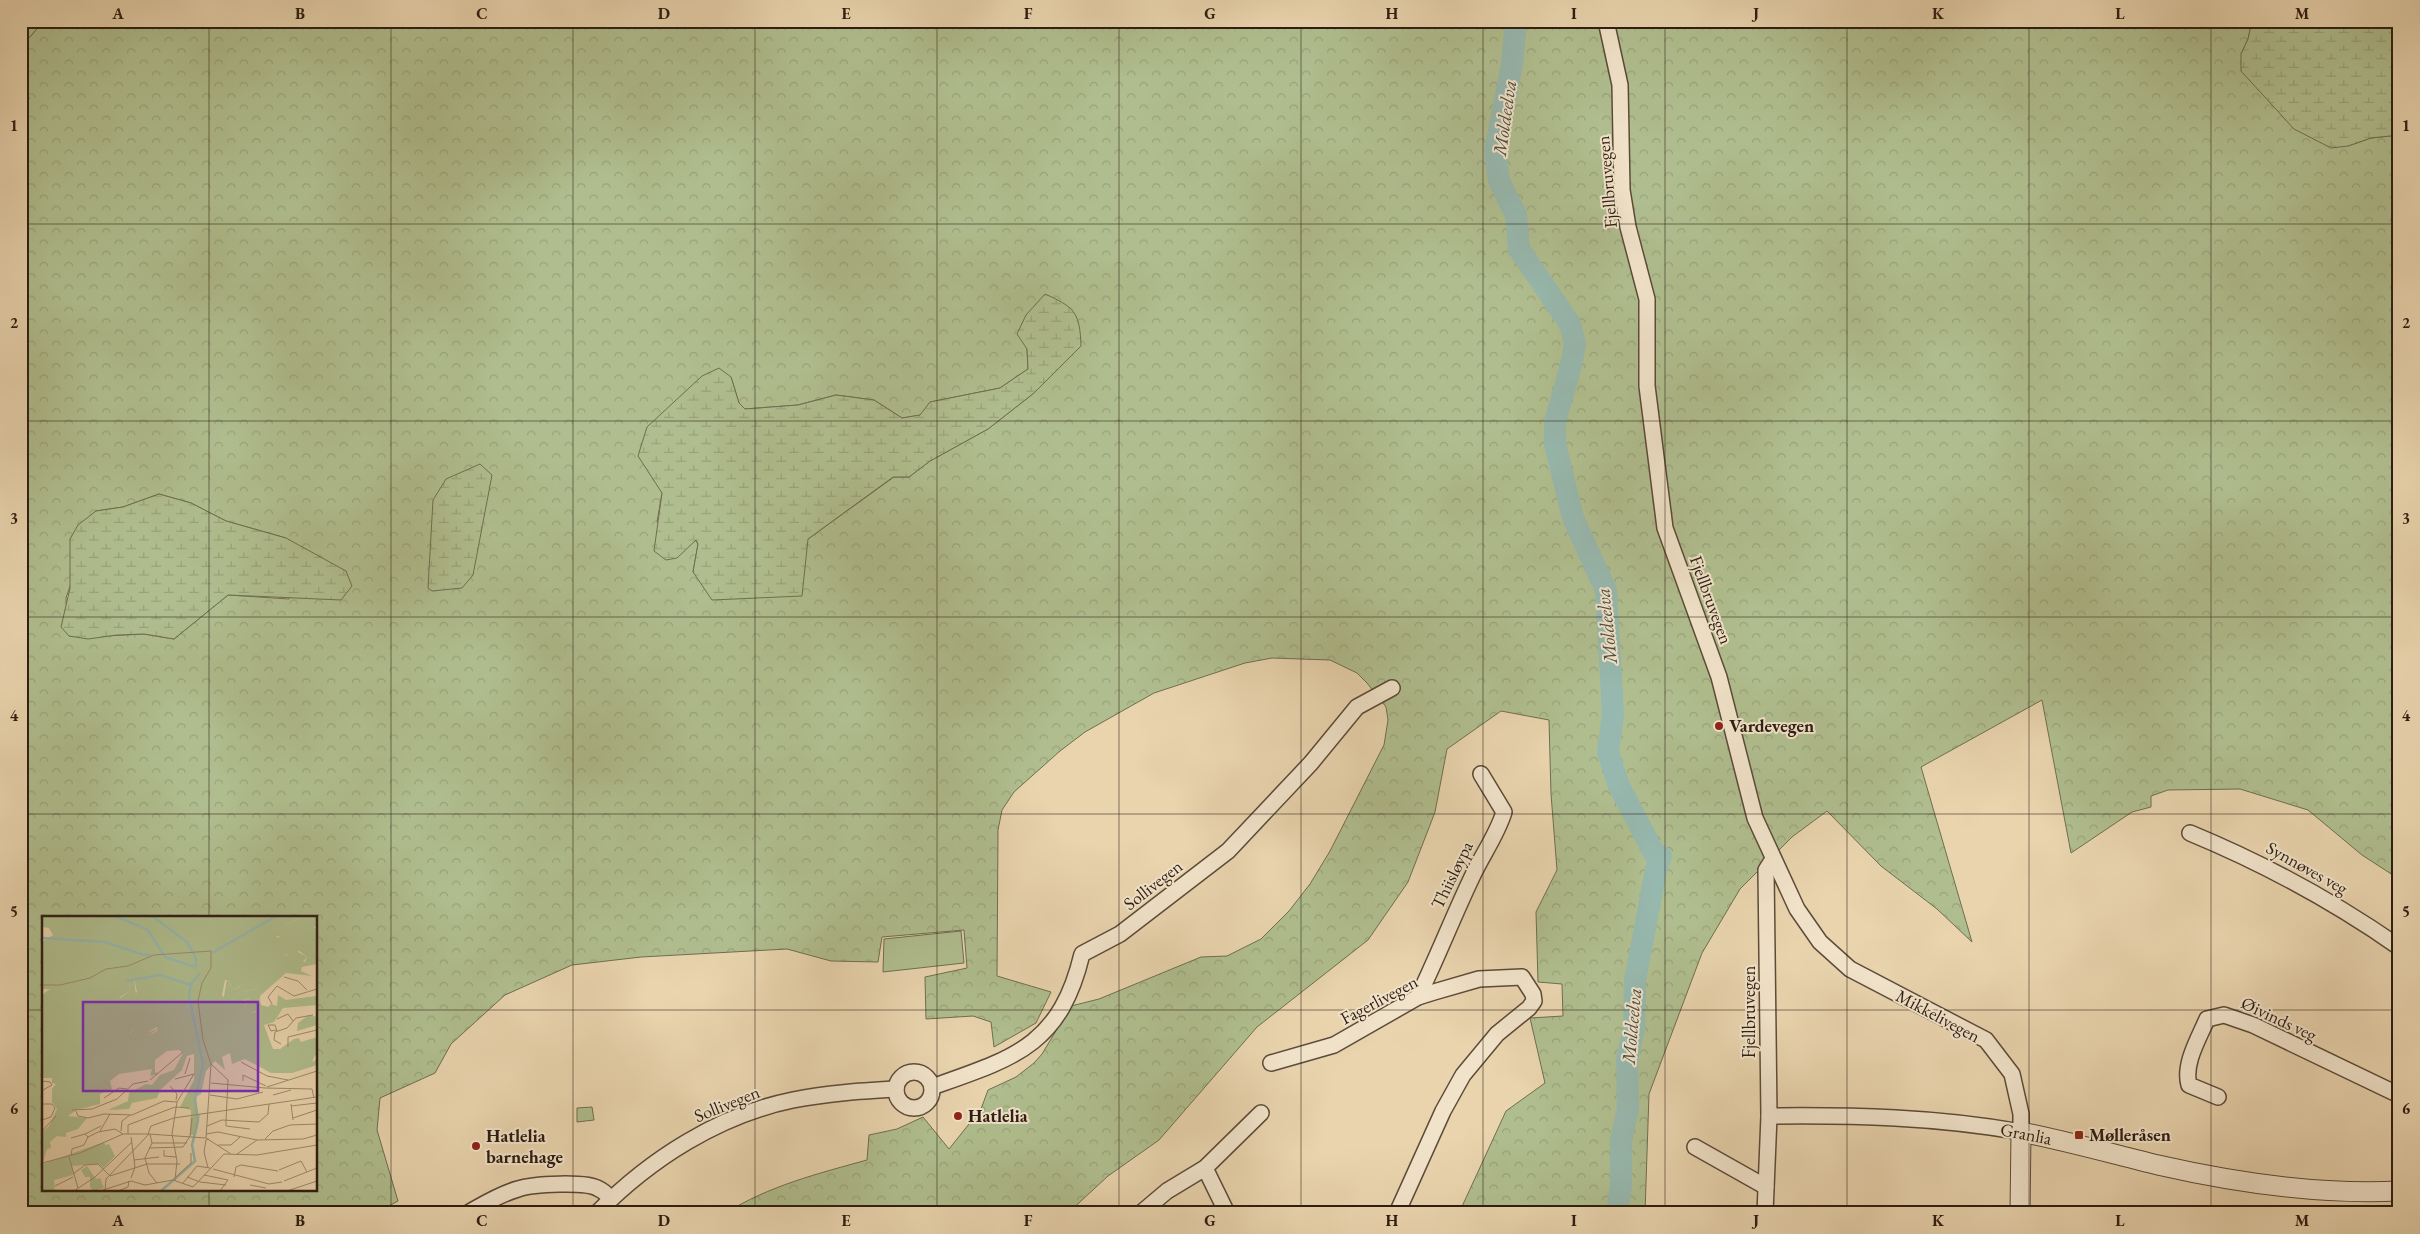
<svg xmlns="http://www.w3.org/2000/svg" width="2420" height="1234" font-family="'EB Garamond',serif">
  <defs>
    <pattern id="forest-crowns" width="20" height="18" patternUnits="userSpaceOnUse" patternTransform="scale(1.25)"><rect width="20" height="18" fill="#b0be8f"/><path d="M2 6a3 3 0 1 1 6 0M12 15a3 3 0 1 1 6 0" fill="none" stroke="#98a37a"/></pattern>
    <pattern id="wetland-marsh" width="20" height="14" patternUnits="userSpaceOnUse" patternTransform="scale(1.25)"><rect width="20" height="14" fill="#b0be8f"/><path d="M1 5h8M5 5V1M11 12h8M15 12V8" fill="none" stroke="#98a37a"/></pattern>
  </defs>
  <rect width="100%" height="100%" fill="#e9d4ae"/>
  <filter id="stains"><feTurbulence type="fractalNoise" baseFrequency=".004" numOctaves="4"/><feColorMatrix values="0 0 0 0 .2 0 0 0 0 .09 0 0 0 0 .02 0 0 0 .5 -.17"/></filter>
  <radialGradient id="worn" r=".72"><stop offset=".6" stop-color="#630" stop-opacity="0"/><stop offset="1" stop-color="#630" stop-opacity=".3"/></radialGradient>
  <!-- forest -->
  <path fill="url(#forest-crowns)" stroke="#6e6e50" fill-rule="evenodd" d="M47,21H503L513,27L554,21H1981L2000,24L2010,21H2252L2248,39L2241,54L2348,146L2371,138L2399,135V879L2362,855L2308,810L2240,789L2168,790L2151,796V807L2132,812L2071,853L2042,700L1921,767L1972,942L1937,909L1881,866L1827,811L1792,837L1740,889L1702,953L1649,1094L1645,1213H1459L1506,1111L1545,1083L1530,1018L1563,1016L1562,984L1538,982L1536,912L1557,870L1551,794L1549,720L1501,711L1447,749L1435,812L1408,882L1368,940L1257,1027L1159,1140L1108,1176L1068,1213H726C768,1186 820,1173 867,1160L869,1135L897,1129L923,1117L949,1149L981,1109L988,1090L1016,1077L1034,1063L1042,1054L1071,1006L1099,999L1201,957L1227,956L1261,939L1289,911L1310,884L1330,851L1384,745L1388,720L1386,707L1367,683L1357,673L1330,660L1272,658L1245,663L1154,693L1085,732L1060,751L1014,792L1002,810L998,830L997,976L1051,992L1036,1023L994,1047L991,1022L973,1016L926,1019L925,977L967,968L964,930L882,937L878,962L831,961L787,949L641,957L572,965L505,995L451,1044L435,1073L380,1098L377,1130L398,1201L376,1213H21V112L29,98L21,79V47L42,23ZM1081,346L1034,393L988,429L930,461L909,477H894L808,539L693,572L698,544L695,540L657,522L662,493L731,377L739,403L745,409L798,405L836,395L874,400L902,418L921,415L930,402L1000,388L1028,369L1027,349ZM159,494L191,503L226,521L286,538L289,599L228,595L174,639L144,634L85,637L69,636L66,598L96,511L123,507ZM44,918H316V1190H44Z"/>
  <!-- wetland -->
  <g fill="url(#wetland-marsh)" stroke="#6e6e50">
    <polygon points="21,21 47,21 42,23 21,47"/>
    <polygon points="503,21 554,21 513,27"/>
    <polygon points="2252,21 2399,21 2399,135 2371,138 2348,146 2331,148 2294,129 2241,71 2241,54 2248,39"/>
    <polygon points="21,79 29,98 21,112"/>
    <path d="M1045,294C1074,307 1080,312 1081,346L1034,393L988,429L930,461L909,477H893L808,539L802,596L712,600L693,572L698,544L696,540L677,558L666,560L654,551L662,493L638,456L647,427L702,376L719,368L731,377L739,403L745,409L798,405L836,395L874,400L902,418L920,415L930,402L1000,388L1028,369L1027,349L1017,334L1026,315Z"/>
    <polygon points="480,464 492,475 473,575 462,588 432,591 428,588 433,500 446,479"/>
    <polygon points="159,494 191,503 226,521 286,538 346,571 352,586 341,600 228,595 174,639 144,634 117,635 88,639 69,636 61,627 70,588 70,539 78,525 96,511 123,507"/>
  </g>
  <!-- park -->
  <g fill="#b0be8f" stroke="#6e6e50">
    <polygon points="961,931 964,963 883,972 884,939"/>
    <polygon points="592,1107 594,1120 577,1122 577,1108"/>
  </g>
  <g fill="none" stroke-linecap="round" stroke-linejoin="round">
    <!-- river -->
    <polyline stroke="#97b8ae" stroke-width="22" points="1516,21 1512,64 1495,151 1499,181 1516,215 1519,249 1570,324 1575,344 1571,365 1555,422 1555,444 1573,518 1606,590 1613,714 1608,752 1619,786 1654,853 1661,856 1656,870 1635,980 1634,1029 1627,1059 1628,1108 1621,1141 1621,1186 1617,1213"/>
    <defs>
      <g id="minor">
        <path d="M1606,21L1620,85L1622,190L1628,227L1647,299V386L1665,528L1719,677L1755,818L1797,909L1820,942L1850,969L1986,1040L2012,1074L2021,1114V1132C1937,1117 1854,1115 1769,1116"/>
        <path d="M2190,833C2265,864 2333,901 2399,947"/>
        <path d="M1418,997C1437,958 1453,917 1472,877C1482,855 1497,835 1504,812L1481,774"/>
        <polyline points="1271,1063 1334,1045 1418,997 1434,992 1479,979 1522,977 1533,994 1534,1001 1529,1008 1497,1034 1463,1075 1443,1111 1397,1213"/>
        <circle cx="914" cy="1090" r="18"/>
        <path d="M932,1087C1014,1058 1060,1046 1082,954L1120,934L1228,851L1311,763L1357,707L1392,688"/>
        <path d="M2218,1097L2189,1085C2183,1064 2199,1038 2207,1019L2224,1015L2253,1025L2399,1095"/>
        <polyline points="1695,1147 1766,1187"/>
        <polyline points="1205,1168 1227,1213"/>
        <path d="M468,1213C484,1204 500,1194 518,1189C532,1184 587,1181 599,1189C604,1191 608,1196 611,1199"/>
        <path d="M597,1213C650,1159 719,1115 793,1100C827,1093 862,1091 896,1089"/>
        <polyline points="1141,1213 1167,1191 1205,1168 1261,1113"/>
        <polyline points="1765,1213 1769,1116 1766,870 1773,859"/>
      </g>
      <path id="tertiary" d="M2020,1213L2021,1132C2067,1141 2113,1154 2158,1165C2237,1183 2318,1195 2399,1191"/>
    </defs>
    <!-- minor casing -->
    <use href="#minor" stroke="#5c4b39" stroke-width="18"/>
    <!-- tertiary casing -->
    <use href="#tertiary" stroke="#5c4b39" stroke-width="21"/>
    <!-- minor -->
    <use href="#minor" stroke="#f1e3ca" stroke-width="15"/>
    <!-- tertiary -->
    <use href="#tertiary" stroke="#f1e3ca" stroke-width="19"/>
  </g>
  <!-- grid -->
  <path fill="none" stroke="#2d1d12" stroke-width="1" stroke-opacity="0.55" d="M209,21V918M391,21V1213M573,21V1213M755,21V1213M937,21V1213M1119,21V1213M1301,21V1213M1483,21V1213M1665,21V1213M1847,21V1213M2029,21V1213M2211,21V1213M21,224H2399M21,421H2399M21,617H2399M21,814H2399M21,1010H44M316,1010H2399M209,1190V1213"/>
  <!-- markers -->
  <g fill="#8f2418" stroke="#f1e3ca" stroke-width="2">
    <circle cx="1719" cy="726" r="5"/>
    <circle cx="958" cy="1116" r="5"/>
    <rect x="2074" y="1130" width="10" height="10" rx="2.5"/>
    <circle cx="476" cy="1146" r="5"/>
  </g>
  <g text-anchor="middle" stroke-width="4" stroke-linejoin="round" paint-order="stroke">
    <!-- street labels -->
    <g font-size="18" fill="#2d1d12" stroke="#f1e3ca">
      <text transform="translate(1607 182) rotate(-95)" y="6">Fjellbruvegen</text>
      <text transform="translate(1711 600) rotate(70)" y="6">Fjellbruvegen</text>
      <text transform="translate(2307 868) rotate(29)" y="6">Synnøves veg</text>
      <text transform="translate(1452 875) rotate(-64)" y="6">Thiisløypa</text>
      <text transform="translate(1153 885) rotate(-38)" y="6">Sollivegen</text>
      <text transform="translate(1379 1000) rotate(-28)" y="6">Fagerlivegen</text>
      <text transform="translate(1749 1012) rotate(-90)" y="6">Fjellbruvegen</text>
      <text transform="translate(1938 1016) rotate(28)" y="6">Mikkelivegen</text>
      <text transform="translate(2279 1019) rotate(25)" y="6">Øivinds veg</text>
      <text transform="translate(727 1104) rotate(-22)" y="6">Sollivegen</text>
      <text transform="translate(2026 1134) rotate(11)" y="6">Granlia</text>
    </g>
    <!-- poi labels -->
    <g font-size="18" font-weight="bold" fill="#2d1d12" stroke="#f1e3ca" text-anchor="start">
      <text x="1729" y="732">Vardevegen</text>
      <text x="968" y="1122">Hatlelia</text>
      <text x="2089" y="1141">Mølleråsen</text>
      <text x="486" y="1142">Hatlelia<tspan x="486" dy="21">barnehage</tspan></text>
    </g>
    <!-- water labels -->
    <g font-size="19" font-style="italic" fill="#4d4c41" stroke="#f1e3ca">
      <text transform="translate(1504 118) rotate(-82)" y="7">Moldeelva</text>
      <text transform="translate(1606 626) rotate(-96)" y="7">Moldeelva</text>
      <text transform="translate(1631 1026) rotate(-85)" y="7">Moldeelva</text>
    </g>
  </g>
  <!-- overview -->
  <g transform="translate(42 916)">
    <rect width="275" height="275" fill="#e9d4ae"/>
    <path d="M0,0H261L232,16L235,22L268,0H275V10L272,11L275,14V48L260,51L259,55L270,60L244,57L218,80L219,89L226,91L229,88L235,90L236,79L244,84L274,80L275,89L241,92L232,106L222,109L231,133H238L252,123L257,122L259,126L275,121V142L273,139L270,146L275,143V149L250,157H229L203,143L190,148L188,137L180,141L183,154L173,145L164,155L159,178L154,181V199H158L154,219H148L149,194L138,191L152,164V138L145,140L140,154L118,174L115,182L90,187L87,193L66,194L86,185L87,177L104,168L110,169L118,159L132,154L141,137L137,134L125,135L113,144V156L117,158L108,160L110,153L77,158L68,165L70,173L58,178V188L34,194L26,200L45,202L36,213L24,217V221L15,220L8,226L9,232L5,233L1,246L0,216L7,210L15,193L10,186V173L14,168L10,167V162H0V79L8,73H0V26L11,19L7,12L0,11ZM256,34L265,41L263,46L241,40ZM92,62L95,76L82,87H77L78,81L88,75L87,65ZM183,64H186L192,74L197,70L203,76L213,73L219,84L214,96L209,97L203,90L207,82L199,87L192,82L187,87L180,79ZM115,111L116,114L112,117L91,127L88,117L92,113L106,116ZM267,99L275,101V109L255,115L256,107Z" fill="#b0be8f" fill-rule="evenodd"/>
    <path d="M261,0H268L244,19L231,21L232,16ZM250,27L257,30L256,36L265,41L260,47L252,49L250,42L239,41L247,38L242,33ZM92,62L94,79L81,88L74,85L88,75L87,65ZM185,63L192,74L198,70L203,76L213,73L218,80L216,94L209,97L203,91L207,82L197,87L192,82L187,87L181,86ZM55,81L56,85L44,88L41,95L24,97L41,84ZM116,107L119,111L99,125V129L88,126L87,119L92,113L107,116L115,113ZM52,122L61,125L66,128L46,132V124Z" fill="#b0be8f"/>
    <path d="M45,250L54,263L58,262L62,272L51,275L48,271V261H43L39,254Z" fill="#b0be8f"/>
    <path d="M62,226L63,229L67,228L73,240L61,252L57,248L30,250L31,259L12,264L13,275H0V248Z" fill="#b0be8f"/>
    <path fill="none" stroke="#97b8ae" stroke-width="2.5" d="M73,0L106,14L123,41L153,51M110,0L145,26L154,42V51M0,22L63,26L102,39H109M170,37L234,0M84,65L118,59L149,69M119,275L153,245L150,229L156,205L153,183L161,148L147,80L149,68L158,57"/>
    <path fill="none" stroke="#9e8b70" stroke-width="1" d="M242,61L256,65L265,74M0,69H18L48,62L64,53L86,50L112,39L169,35V52L160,67L156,85L161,124L169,148L164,222M230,88L226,81L235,70L252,80L275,73M235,103L246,98L251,105M234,114L229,115L226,109H233L235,115M239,128L232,124L233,116L245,112L254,102L271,99M246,131V121L275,114M199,146L225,160L246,164M169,148L186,164L184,205M143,158L148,142M133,163L152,158L135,186M108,164L141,136M0,165L8,166L10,169L1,174M201,165V159L224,170M169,167L223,172M128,170L135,178L134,184M225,171L275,155M223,172L270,173L272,182M168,179L195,183L221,176M231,179L249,174M62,182L77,172L85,173M0,188H10L13,192L9,201L0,204M249,188L251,204M249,190L275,187M30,194L50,193L75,183L91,168L106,165M34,195L36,200L46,202L62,198L90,199L122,185L135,186L130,218L135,245L133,264M251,202L275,194M184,205V210L208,213M165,210L180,204L217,206L226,198L227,188M0,215L14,200M58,215L68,198M79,215L80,205L88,199M43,218L59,210M86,218V209L133,191L147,192M106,218L164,222L189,238M108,218L110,227L103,242L107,257L115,267M164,218L176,216L215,224L261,223L275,219M89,221L93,251L89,262M29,222L43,218L46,221M223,223L231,215L248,209L275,208M110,227H145M176,229H189L198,221M107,232L141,231L148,220L150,202M122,234V240L134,241M195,238L215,224M29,240L30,233L42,229L46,221L56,216L73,213L81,218M27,241L36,272M92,244L117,241M0,247L38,237L81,218H106L109,210L132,202L275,181M170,251L182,238L215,239L275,229M166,252L162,236L164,224L167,223M171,253L227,268L240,266M237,254L259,245L265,256M31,258L43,249L56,248L68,260L105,248H138M162,259L186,264L178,275M134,261L149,247V237M145,261L158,266L184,269M192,261L194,251L199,249L236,255M242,265L275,252M141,267L155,250L168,252M208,269L224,272M13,270L31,261M32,275L53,261L90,226M58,275L89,265L103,269L131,264L151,271L170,251M63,275L64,263L107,218M76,275L86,271L87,265M116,275H165M245,275L275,265"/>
    <path fill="#7b2cbf" fill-opacity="0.15" stroke="#7b2cbf" stroke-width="2.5" d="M41,86H216V175H41Z"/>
    <rect width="275" height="275" fill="none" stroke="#2d1d12" stroke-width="2.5"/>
  </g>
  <!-- margin -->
  <rect width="2420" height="1234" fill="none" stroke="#e9d4ae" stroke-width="55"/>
  <rect x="28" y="28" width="2364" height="1178" fill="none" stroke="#2d1d12" stroke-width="2"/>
  <g font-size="16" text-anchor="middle" font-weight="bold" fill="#2d1d12">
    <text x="118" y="19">A</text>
    <text x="300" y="19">B</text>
    <text x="482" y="19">C</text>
    <text x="664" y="19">D</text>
    <text x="846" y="19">E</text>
    <text x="1028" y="19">F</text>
    <text x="1210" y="19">G</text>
    <text x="1392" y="19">H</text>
    <text x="1574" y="19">I</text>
    <text x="1756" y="19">J</text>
    <text x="1938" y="19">K</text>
    <text x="2120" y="19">L</text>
    <text x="2302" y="19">M</text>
    <text x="14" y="131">1</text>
    <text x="2406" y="131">1</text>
    <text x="14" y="328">2</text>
    <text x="2406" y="328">2</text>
    <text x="14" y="524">3</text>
    <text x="2406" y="524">3</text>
    <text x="14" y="721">4</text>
    <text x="2406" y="721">4</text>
    <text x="14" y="917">5</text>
    <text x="2406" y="917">5</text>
    <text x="14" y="1114">6</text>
    <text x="2406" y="1114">6</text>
    <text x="118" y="1226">A</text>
    <text x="300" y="1226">B</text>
    <text x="482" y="1226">C</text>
    <text x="664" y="1226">D</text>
    <text x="846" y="1226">E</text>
    <text x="1028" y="1226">F</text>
    <text x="1210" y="1226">G</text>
    <text x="1392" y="1226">H</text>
    <text x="1574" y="1226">I</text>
    <text x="1756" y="1226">J</text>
    <text x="1938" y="1226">K</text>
    <text x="2120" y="1226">L</text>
    <text x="2302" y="1226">M</text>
  </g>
  <rect width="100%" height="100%" filter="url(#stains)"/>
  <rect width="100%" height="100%" fill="url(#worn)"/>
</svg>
